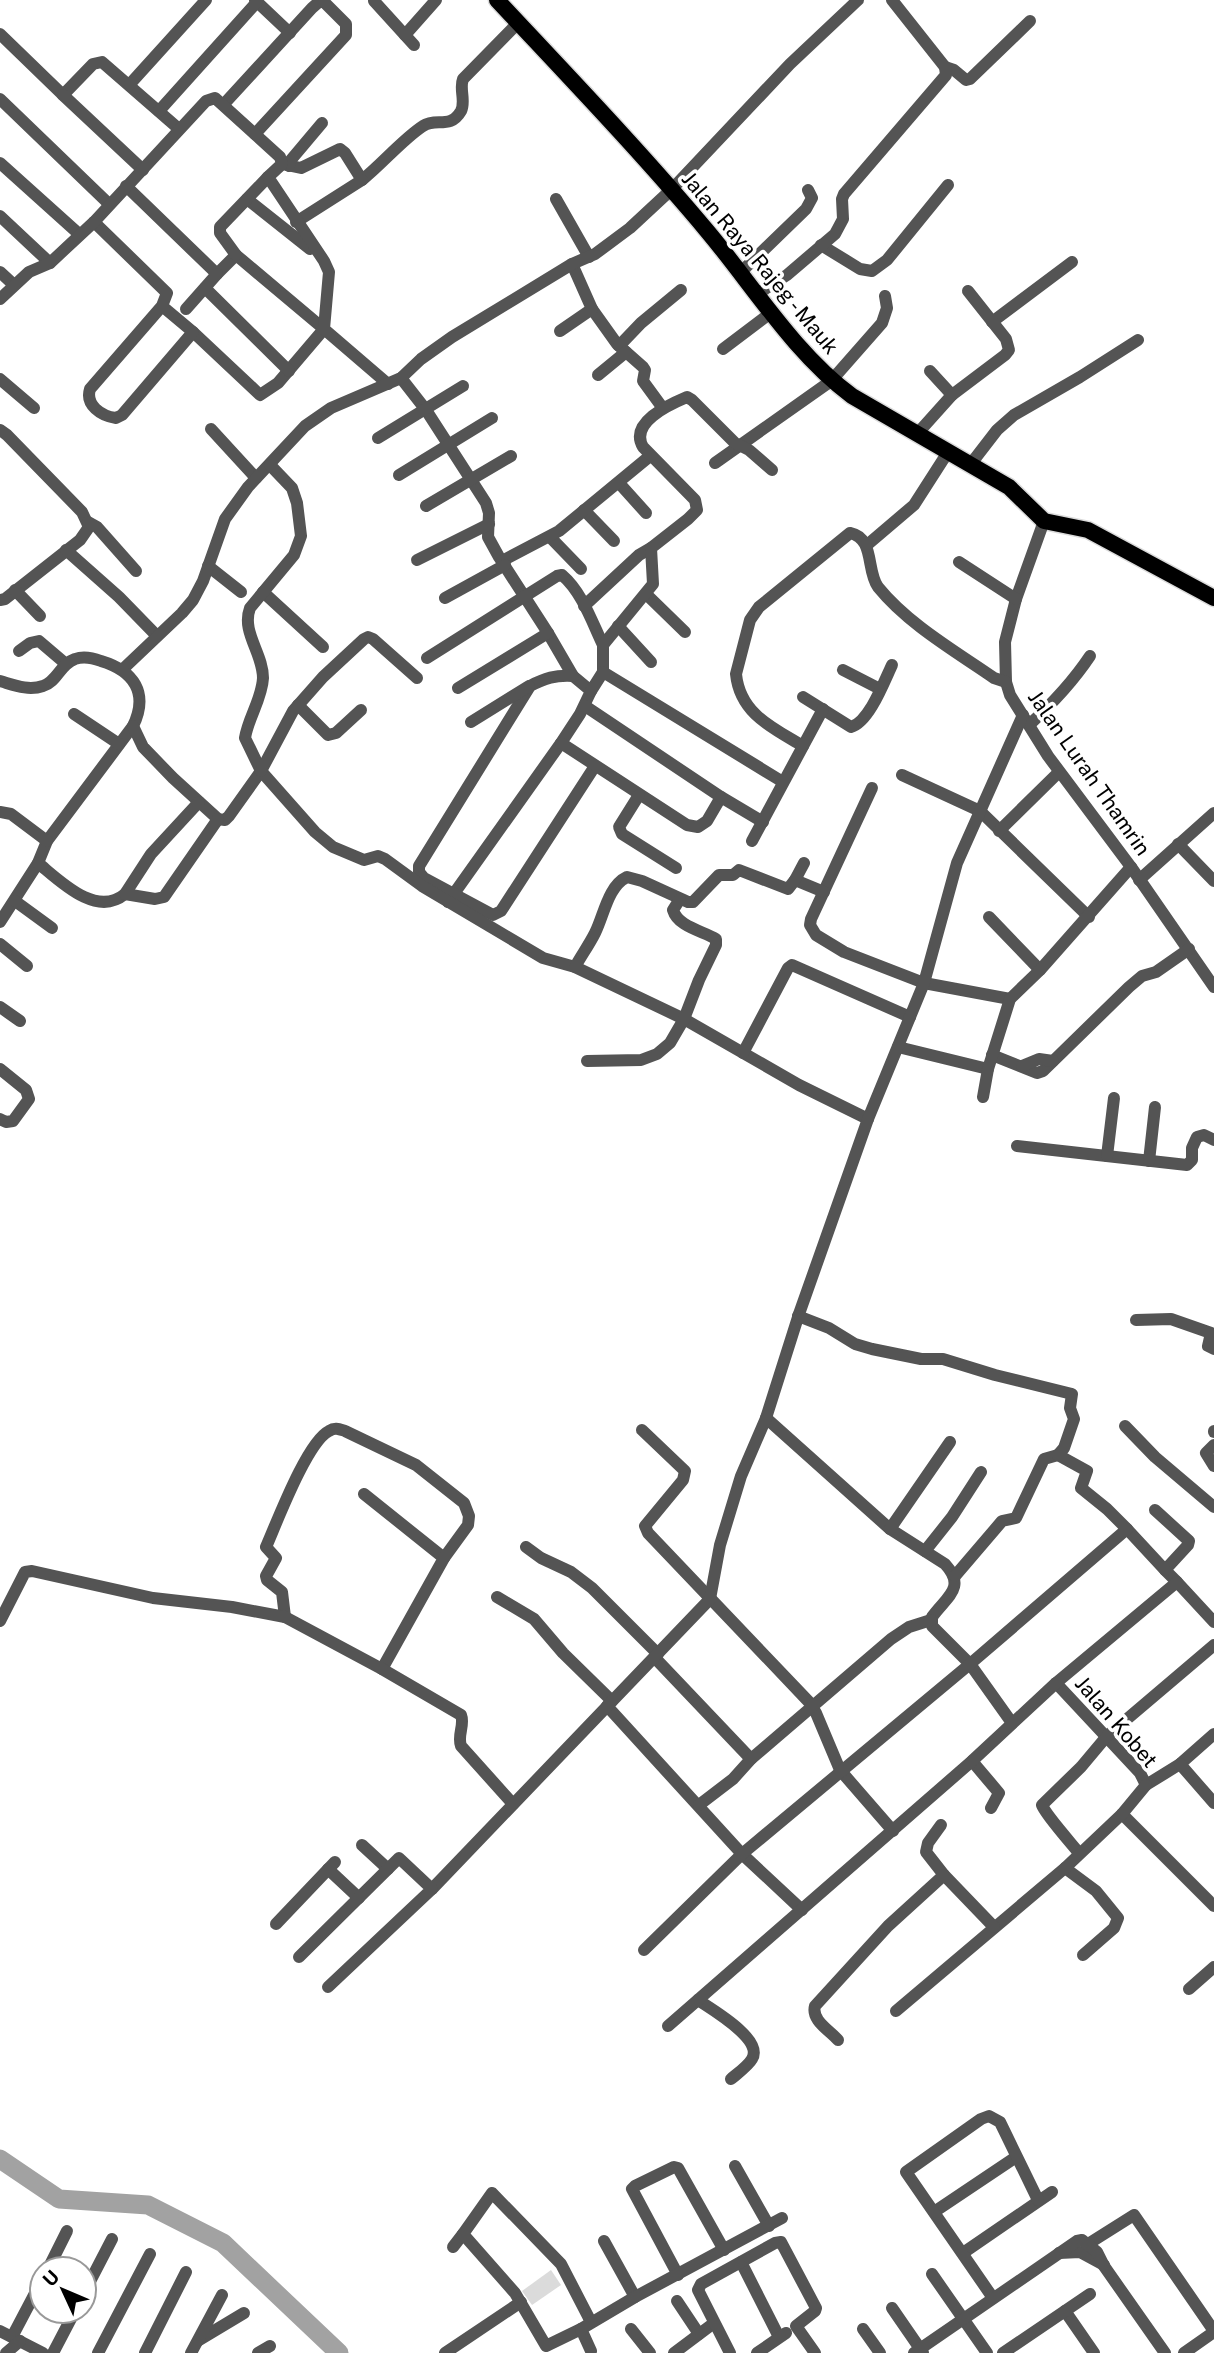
<svg xmlns="http://www.w3.org/2000/svg" width="1214" height="2353" font-family="'Public Sans',sans-serif">
  <rect width="100%" height="100%" fill="#fff"/>
  <!-- green -->
  <polygon fill="#dbdbdb" points="551,2270 561,2285 532,2305 522,2291"/>
  <g fill="none" stroke-linecap="round" stroke-linejoin="round">
    <!-- river -->
    <polyline stroke="#a2a2a2" stroke-width="19" points="0,2159 59,2199 148,2205 223,2243 339,2353"/>
    <defs>
      <path id="major" d="M497,0C568,76 641,152 708,232C754,287 795,354 852,396L1009,487L1044,521L1088,530L1214,598"/>
    </defs>
    <!-- major casing -->
    <use href="#major" stroke="#dbdbdb" stroke-width="19"/>
    <!-- minor -->
    <g stroke="#545454" stroke-width="12">
      <polyline points="255,0 290,33"/>
      <polyline points="374,1 414,45"/>
      <polyline points="0,34 63,95 93,64 102,62 179,129"/>
      <polyline points="405,35 436,0"/>
      <polyline points="945,67 954,70 966,80 970,79 1030,21"/>
      <polyline points="130,84 206,0"/>
      <polyline points="63,95 143,170"/>
      <polyline points="0,99 109,204"/>
      <polyline points="224,104 312,8 320,1 324,2 346,24 346,35 255,134"/>
      <polyline points="159,111 257,2"/>
      <polyline points="0,163 79,234"/>
      <path d="M282,164L301,168L340,149L345,153L362,180C382,164 403,139 423,126C436,117 450,130 461,111C466,101 459,89 463,79L518,23"/>
      <polyline points="289,166 290,161 322,123"/>
      <polyline points="126,186 217,274 236,255 324,329 278,383 260,395 193,332"/>
      <polyline points="247,199 310,249"/>
      <polyline points="556,199 589,257"/>
      <polyline points="0,216 50,263"/>
      <path d="M94,222L167,293L162,306L90,389C85,405 101,416 116,418L122,415L193,332L162,306"/>
      <polyline points="296,222 362,180"/>
      <polyline points="821,245 860,269 872,271 887,260 948,185"/>
      <polyline points="236,255 220,233 220,227 268,177"/>
      <polyline points="0,272 14,285"/>
      <polyline points="740,273 806,209 812,198 808,190"/>
      <polyline points="205,288 289,371"/>
      <polyline points="757,294 787,275 835,234 843,219 842,199 844,194 946,75 945,67 892,0"/>
      <polyline points="0,299 29,272 50,263 94,222 206,101 215,98 280,157 282,164 268,177 324,261 329,272 324,329 388,384"/>
      <polyline points="186,309 217,274"/>
      <polyline points="592,309 617,344 643,367 645,370 643,381 662,407"/>
      <polyline points="992,322 1072,262"/>
      <polyline points="560,331 592,309 572,264"/>
      <polyline points="619,346 641,323 681,290"/>
      <polyline points="723,349 772,312"/>
      <polyline points="930,371 952,395"/>
      <polyline points="598,375 626,352"/>
      <polyline points="401,378 426,410 486,503 489,513 488,537 499,557 548,633 573,676 591,691 580,714 561,743 448,902"/>
      <polyline points="0,379 34,408"/>
      <polyline points="211,429 256,478"/>
      <polyline points="0,430 7,435 82,512 89,527 80,540 5,599 0,600"/>
      <polyline points="917,434 952,395 1005,355 1009,350 1006,339 968,291"/>
      <polyline points="378,438 463,386"/>
      <polyline points="715,463 831,381 882,323 887,308 885,296"/>
      <polyline points="970,465 997,430 1014,415 1080,377 1138,340"/>
      <polyline points="399,475 492,418"/>
      <polyline points="619,483 646,513"/>
      <polyline points="426,506 511,456"/>
      <polyline points="584,510 614,541"/>
      <polyline points="1044,521 1016,599 1005,642 1006,682 1010,695 1048,756 1131,867 1214,987"/>
      <polyline points="88,522 97,527 136,571"/>
      <polyline points="550,537 581,569"/>
      <polyline points="867,545 914,505 948,452"/>
      <polyline points="66,550 119,597 157,636"/>
      <polyline points="417,560 489,524"/>
      <polyline points="502,561 559,531 650,456"/>
      <polyline points="959,562 1016,599"/>
      <polyline points="208,566 241,592"/>
      <polyline points="15,590 40,616"/>
      <polyline points="263,592 323,647"/>
      <polyline points="646,594 685,632"/>
      <polyline points="445,598 505,565"/>
      <polyline points="584,606 639,555 651,548"/>
      <polyline points="618,626 651,662"/>
      <polyline points="19,651 30,643 39,641 66,664"/>
      <path d="M427,658L557,576L562,575C582,592 592,622 603,645"/>
      <polyline points="123,669 182,613 193,600 203,581 225,519 248,487 305,426 331,408 401,378 421,359 452,337 572,264 595,254 630,228 672,189 790,64 858,0"/>
      <polyline points="843,670 880,689"/>
      <path d="M603,672V645L653,584L651,548L688,519L697,510L695,500L643,447C629,423 668,405 687,397L692,400L735,443L749,450L772,470"/>
      <path d="M573,676C555,675 545,678 530,686L419,866V872L424,878L493,915L501,911L595,766"/>
      <path d="M0,681C14,685 28,691 43,686C57,682 60,664 75,659C83,656 93,658 101,661C134,671 149,693 133,726L47,841L38,863L0,922"/>
      <polyline points="458,688 548,633"/>
      <polyline points="591,691 603,672 783,782"/>
      <path d="M803,697L851,727C869,722 884,682 892,665"/>
      <polyline points="298,705 328,735 336,733 361,710"/>
      <polyline points="74,714 119,744"/>
      <polyline points="471,722 529,686"/>
      <path d="M1029,725C1053,703 1072,683 1090,656"/>
      <polyline points="133,726 143,747 173,778 218,819 225,820 229,816 261,771 315,832 333,847 364,860 378,856 385,859 422,886 543,958 575,967 684,1019 799,1085 868,1119"/>
      <polyline points="561,743 687,825 698,827 707,821 721,797 585,706"/>
      <path d="M803,746C773,728 740,714 736,674L750,620L759,607L850,533C875,538 866,571 878,587C908,624 955,651 994,678L1006,682"/>
      <path d="M261,771L245,738C248,718 262,699 263,678C263,653 241,632 250,608L294,555L301,536L297,503L292,488L270,465"/>
      <polyline points="261,771 293,711 323,677 364,639 368,637 373,639 417,678"/>
      <polyline points="902,775 980,811 1089,917"/>
      <polyline points="872,788 811,919 810,925 816,935 844,952 924,983 1010,999"/>
      <polyline points="639,795 619,827 622,834 676,868"/>
      <polyline points="721,797 763,822"/>
      <polyline points="0,812 11,814 47,841"/>
      <polyline points="999,831 1059,772"/>
      <polyline points="752,841 823,709"/>
      <polyline points="1178,844 1214,881"/>
      <path d="M38,863C60,881 96,918 125,894L151,854L199,802"/>
      <polyline points="795,880 824,892"/>
      <polyline points="1139,880 1214,813"/>
      <polyline points="125,894 155,899 164,897 218,819"/>
      <polyline points="15,901 52,928"/>
      <polyline points="989,917 1040,970"/>
      <polyline points="0,944 27,966"/>
      <path d="M575,967C581,956 589,945 595,933C604,915 608,886 627,877L642,881L688,902H693L719,875H733L739,870L788,889L795,880L804,863"/>
      <polyline points="0,1007 20,1021"/>
      <polyline points="898,1047 988,1069"/>
      <polyline points="743,1053 788,968 792,965 910,1017"/>
      <polyline points="992,1055 1037,1073 1043,1071 1129,987 1142,976 1156,972 1189,949"/>
      <path d="M587,1061L641,1060L657,1054L670,1043L684,1019L699,980L716,945V939C703,931 678,927 673,910L680,899"/>
      <polyline points="1022,1066 1039,1059 1053,1061"/>
      <polyline points="0,1069 26,1090 29,1099 13,1121 6,1122 0,1119"/>
      <polyline points="983,1097 988,1069 1010,999 1040,970 1131,867"/>
      <polyline points="1017,1146 1187,1165 1192,1160 1192,1148 1197,1137 1204,1135 1214,1140"/>
      <polyline points="1107,1156 1114,1098"/>
      <polyline points="1149,1161 1155,1107"/>
      <polyline points="1136,1320 1171,1319 1211,1333 1208,1346 1214,1349"/>
      <path d="M766,1418L890,1529L945,1564C967,1588 946,1597 932,1617V1626L970,1664L1012,1723"/>
      <polyline points="1125,1426 1155,1457 1214,1507"/>
      <polyline points="642,1430 685,1471 683,1480 645,1526 648,1533 809,1702 816,1713 840,1770 893,1831"/>
      <polyline points="1214,1431 1214,1432"/>
      <polyline points="1214,1445 1206,1453 1214,1466"/>
      <polyline points="364,1494 444,1558 382,1669"/>
      <polyline points="1155,1510 1189,1541 1188,1545 1165,1570 1177,1582"/>
      <polyline points="890,1529 950,1442"/>
      <polyline points="1127,1529 1165,1570"/>
      <polyline points="526,1547 541,1558 571,1572 592,1588 658,1654"/>
      <polyline points="925,1551 952,1517 981,1472"/>
      <polyline points="955,1576 1002,1521 1016,1518 1044,1459 1058,1455"/>
      <polyline points="497,1597 534,1619 563,1653 612,1701"/>
      <path d="M285,1617L282,1592L267,1580L266,1576L276,1558L266,1547C277,1522 307,1442 329,1431C335,1427 339,1429 345,1431L416,1465L464,1503L469,1516L468,1525L444,1558"/>
      <path d="M0,1621L25,1572L32,1571L153,1598L232,1607L285,1617L382,1669L461,1715C465,1725 457,1735 461,1746L513,1804"/>
      <polyline points="655,1658 751,1759"/>
      <polyline points="1056,1683 1140,1773 1146,1785 1180,1764 1214,1734"/>
      <polyline points="607,1706 742,1854 802,1910"/>
      <polyline points="972,1761 999,1793 991,1808"/>
      <polyline points="1180,1764 1214,1803"/>
      <polyline points="699,1805 733,1779 751,1759 891,1639 909,1627 931,1620"/>
      <polyline points="1122,1814 1214,1906"/>
      <polyline points="941,1825 928,1843 926,1852 944,1875"/>
      <polyline points="362,1845 388,1869"/>
      <path d="M1079,1853C1071,1843 1045,1814 1042,1805L1081,1767L1107,1736L1214,1645"/>
      <polyline points="1065,1868 1096,1891 1118,1918 1114,1928 1083,1955"/>
      <polyline points="328,1869 359,1898"/>
      <polyline points="432,1889 710,1599 720,1545 741,1476 766,1418 799,1314 868,1119 924,983 957,863 1023,715"/>
      <polyline points="276,1924 335,1862"/>
      <polyline points="644,1950 742,1854 970,1664 1127,1529 1107,1509 1081,1488 1087,1471 1058,1455 1064,1448 1074,1419 1070,1408 1072,1394 995,1375 943,1359 921,1359 872,1349 855,1344 829,1328 798,1316"/>
      <polyline points="299,1957 399,1858 432,1889 328,1987"/>
      <polyline points="1189,1989 1214,1967"/>
      <path d="M698,2000C711,2009 764,2039 752,2059C748,2066 738,2073 731,2079"/>
      <polyline points="896,2011 1065,1868 1122,1814 1146,1785"/>
      <polyline points="668,2026 972,1761 1056,1683 1177,1582 1214,1622"/>
      <path d="M838,2040C829,2030 811,2020 815,2006L888,1926L944,1875L994,1927"/>
      <polyline points="735,2166 769,2226"/>
      <polyline points="934,2212 1016,2157"/>
      <polyline points="604,2241 635,2297"/>
      <polyline points="1088,2244 1134,2215 1214,2331"/>
      <polyline points="453,2247 463,2234"/>
      <polyline points="963,2253 1052,2192"/>
      <polyline points="1059,2253 1080,2252 1104,2265"/>
      <polyline points="741,2262 779,2337"/>
      <polyline points="48,2269 67,2231"/>
      <polyline points="932,2274 987,2353"/>
      <polyline points="678,2275 632,2189 635,2186 674,2167 678,2168 724,2250"/>
      <polyline points="84,2293 112,2239"/>
      <polyline points="993,2298 906,2172 981,2119 989,2116 1000,2122 1038,2200"/>
      <polyline points="677,2301 699,2334"/>
      <polyline points="892,2308 923,2353"/>
      <polyline points="1065,2311 1094,2353"/>
      <polyline points="581,2329 546,2346 515,2293 463,2234 492,2193 561,2264 591,2322"/>
      <polyline points="631,2329 650,2353"/>
      <polyline points="863,2329 880,2353"/>
      <polyline points="0,2331 43,2353"/>
      <polyline points="12,2337 42,2280"/>
      <polyline points="199,2340 244,2313"/>
      <polyline points="591,2351 581,2329 635,2297 782,2218"/>
      <polyline points="6,2353 20,2341"/>
      <polyline points="53,2353 75,2311"/>
      <polyline points="98,2353 150,2254"/>
      <polyline points="145,2353 186,2272"/>
      <polyline points="191,2353 222,2295"/>
      <polyline points="258,2353 270,2346"/>
      <polyline points="445,2353 521,2302"/>
      <polyline points="674,2353 714,2323"/>
      <polyline points="730,2353 698,2290 701,2284 775,2243 781,2242 816,2308 815,2311 796,2326 815,2353"/>
      <polyline points="757,2353 786,2333"/>
      <polyline points="914,2353 1077,2241 1082,2240 1097,2252 1104,2266 1165,2353"/>
      <polyline points="1003,2353 1090,2294"/>
      <polyline points="1184,2353 1214,2332"/>
    </g>
    <!-- major -->
    <use href="#major" stroke="#000" stroke-width="16"/>
  </g>
  <g text-anchor="middle" stroke-width="7" stroke-linejoin="round" paint-order="stroke">
    <!-- street labels -->
    <g font-size="21" fill="#000" stroke="#fff">
      <text transform="translate(760 263) rotate(50)" y="7">Jalan Raya Rajeg - Mauk</text>
      <text transform="translate(1089 773) rotate(55)" y="7">Jalan Lurah Thamrin</text>
      <text transform="translate(1116 1722) rotate(49)" y="7">Jalan Kobet</text>
    </g>
  </g>
  <!-- north arrow -->
  <g transform="translate(63 2290) rotate(314)"><circle r="33" fill="#ffffff" stroke="#999999" stroke-width="2"/>
  <path d="M0-5L12 26L0 18L-12 26Z" fill="#000000"/>
  <text y="-10" font-size="19" font-weight="bold" text-anchor="middle" fill="#000000">U</text>
  </g>
</svg>
